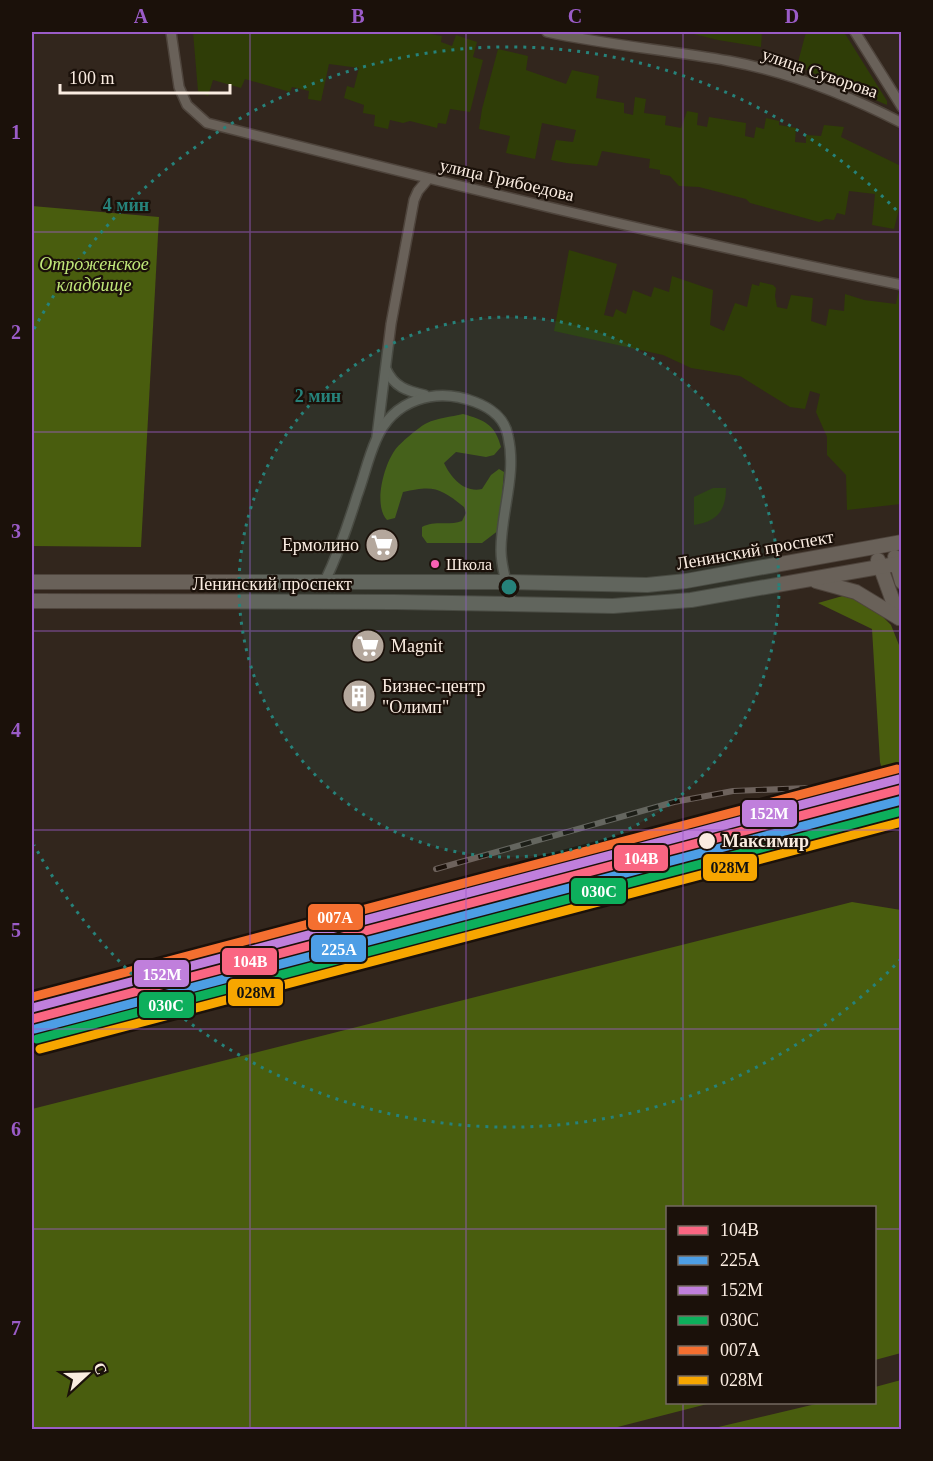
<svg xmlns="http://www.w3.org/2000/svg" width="933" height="1461" font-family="'Times New Roman',serif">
  <rect width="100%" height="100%" fill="#32261d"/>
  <!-- green -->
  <g fill="#2f3d07">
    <polygon points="193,32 364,33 365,32 419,32 442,36 441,42 452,46 456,35 477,42 473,57 483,60 470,112 450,109 446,124 438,123 437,128 410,121 403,123 390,120 388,129 374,126 375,115 363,113 364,105 344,98 347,86 354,88 359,68 329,64 321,101 308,99 309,91 292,87 290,92 245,79 241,88 213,80 208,96 198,91"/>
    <polygon points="685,32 762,32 761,47 718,40"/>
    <polygon points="806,32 844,32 887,101 887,105 797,66"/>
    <path d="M498,49L528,56L526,70L566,84L572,70L599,76L596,98L624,103V113L633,115L635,97L646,99L644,113L666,116L665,125L681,128L687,111L698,113L697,125L707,127L709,117L746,123L745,136L754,138L756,127L764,129L766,118L779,121V125L796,128L795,142L806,143V135L821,136L824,125L844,127L841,137L901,166V201L894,229L872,225L875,194L849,191L845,215L837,213L834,220L826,219L819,222L750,203L746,199L699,187L679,186L670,176L660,174V170L649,168L650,159L602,151L597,166C581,164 566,164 551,160L556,140L573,142L576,130L542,123L535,159L506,153L510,136L479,129L482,109Z"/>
    <polygon points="569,250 617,264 604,315 613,317 616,309 626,314 633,290 651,297 654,287 669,292 672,276 713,290 710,325 724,331 735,303 747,307 752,284 759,286 760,282 773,285 776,288 775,296 777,307 787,309 791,295 813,298 811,321 826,326 829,309 844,311 845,294 864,300 896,304 899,289 901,289 901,504 847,510 846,475 827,455 827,437 816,412 820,394 810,391 805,409 790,407 740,376 691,368 663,355 554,331"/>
    <path d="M713,488H726C726,510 717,522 694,525V497Z"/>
  </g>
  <!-- forest -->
  <g fill="#495d0e">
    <polygon points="32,206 159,217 141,547 32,546"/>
    <path d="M463,414C484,420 495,424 501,447L494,455L486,457L456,452L444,463C451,478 464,493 482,489L491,475L499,469L504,472L499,530L482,543H427L422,536V527C435,520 449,526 462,521L466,513L464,507C440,488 434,485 403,492L395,518L387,520C373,505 384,465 395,450C399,444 420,426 427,423C437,418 451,417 463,414Z"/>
    <polygon points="846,595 873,607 891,625 901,650 901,769 888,772 882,769 880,762 872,629 818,603"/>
    <polygon points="852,902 901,910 901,1353 875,1360 874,1208 668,1208 668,1402 711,1403 606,1430 32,1429 32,1109"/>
    <polygon points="901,1380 901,1429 710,1429 820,1403 874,1402 875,1387"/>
  </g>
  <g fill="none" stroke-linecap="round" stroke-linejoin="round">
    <defs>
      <g id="street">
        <path d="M171,32L179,87L187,105L207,123C437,181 668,238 902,285"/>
        <path d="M547,32C607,45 668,50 729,61C788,72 848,95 902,123"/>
        <polyline points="855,32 902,107"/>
        <path d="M386,369C394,387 407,391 425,395"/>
        <polyline points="377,436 391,324 414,200 418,191 428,179"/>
        <path d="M325,581C338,554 348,525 357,496C364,477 368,458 376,440C393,399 436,387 475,402C491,408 505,419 508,436C517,475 501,511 501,550C501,567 507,586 512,603"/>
      </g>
      <g id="secondary">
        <polyline points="895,557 902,582"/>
        <polyline points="878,560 899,618"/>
        <polyline points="816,581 856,592 899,618"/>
        <polyline points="32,582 506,582 647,585 686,581 902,542"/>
        <polyline points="32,601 395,602 613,606 691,600 902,563"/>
      </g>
    </defs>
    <!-- street casing -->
    <use href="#street" stroke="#4e443c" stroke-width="12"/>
    <!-- secondary casing -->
    <use href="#secondary" stroke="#4e443c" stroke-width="16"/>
    <!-- street -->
    <use href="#street" stroke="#696159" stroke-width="9"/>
    <!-- secondary -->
    <use href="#secondary" stroke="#696159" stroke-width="14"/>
    <defs>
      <polyline id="rail" points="436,869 674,802 733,791 862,786 902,780"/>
    </defs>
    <!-- rail casing -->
    <use href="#rail" stroke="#6d625c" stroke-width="6"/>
    <!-- rail -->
    <use href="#rail" stroke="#1b110a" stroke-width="4" stroke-dasharray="11" stroke-linecap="butt"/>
    <defs>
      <polyline id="rail-1" points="32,1019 902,789"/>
      <polyline id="rail-2" points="35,1029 902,800"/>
      <polyline id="rail-3" points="32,1008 899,779"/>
      <polyline id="rail-4" points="37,1039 902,811"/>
      <polyline id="rail-5" points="32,997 897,769"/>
      <polyline id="rail-6" points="40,1049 902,822"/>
    </defs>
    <!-- rail-1 casing -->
    <use href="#rail-1" stroke="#1b110a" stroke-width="14"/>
    <!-- rail-2 casing -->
    <use href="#rail-2" stroke="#1b110a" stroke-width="14"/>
    <!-- rail-3 casing -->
    <use href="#rail-3" stroke="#1b110a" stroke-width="14"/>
    <!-- rail-4 casing -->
    <use href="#rail-4" stroke="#1b110a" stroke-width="14"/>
    <!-- rail-5 casing -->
    <use href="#rail-5" stroke="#1b110a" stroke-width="14"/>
    <!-- rail-6 casing -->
    <use href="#rail-6" stroke="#1b110a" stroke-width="14"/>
    <!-- rail-1 -->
    <use href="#rail-1" stroke="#fa6682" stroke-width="9"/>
    <!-- rail-2 -->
    <use href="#rail-2" stroke="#4d9ee5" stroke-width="9"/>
    <!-- rail-3 -->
    <use href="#rail-3" stroke="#c07fdc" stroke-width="9"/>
    <!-- rail-4 -->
    <use href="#rail-4" stroke="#0daf5c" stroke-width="9"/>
    <!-- rail-5 -->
    <use href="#rail-5" stroke="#f46f30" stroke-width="9"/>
    <!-- rail-6 -->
    <use href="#rail-6" stroke="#f7a600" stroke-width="9"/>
  </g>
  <!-- grid -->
  <path fill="none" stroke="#9b5cc8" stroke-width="1.5" stroke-opacity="0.55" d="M250,32V1430M466,32V1430M683,32V1208M32,232H902M32,432H902M32,631H902M32,830H902M32,1029H902M32,1229H668M874,1229H902M683,1402V1430"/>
  <!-- distance rings -->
  <circle cx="509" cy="587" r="270" fill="#26827a" fill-opacity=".12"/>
  <g fill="none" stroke="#26827a" stroke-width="3" stroke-dasharray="3 6">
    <circle cx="509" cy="587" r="270"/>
    <path d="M901 959A541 541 0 0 1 34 845M34 329A541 541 0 0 1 901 215"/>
  </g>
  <!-- icons -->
  <defs>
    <symbol id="supermarket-disc" viewBox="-11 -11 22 22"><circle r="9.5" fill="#b4a79c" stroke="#1b110a"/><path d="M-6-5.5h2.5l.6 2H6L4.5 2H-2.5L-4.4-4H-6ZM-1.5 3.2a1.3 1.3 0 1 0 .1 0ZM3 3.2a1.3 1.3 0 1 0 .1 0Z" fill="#fff"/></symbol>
    <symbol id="building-disc" viewBox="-11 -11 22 22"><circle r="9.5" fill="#b4a79c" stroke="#1b110a"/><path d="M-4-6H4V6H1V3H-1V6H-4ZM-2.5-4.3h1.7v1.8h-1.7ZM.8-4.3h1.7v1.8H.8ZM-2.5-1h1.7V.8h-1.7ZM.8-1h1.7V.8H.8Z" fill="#fff"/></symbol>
  </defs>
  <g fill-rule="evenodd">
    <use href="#supermarket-disc" x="363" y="526" width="38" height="38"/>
    <use href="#supermarket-disc" x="349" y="627" width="38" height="38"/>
    <use href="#building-disc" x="340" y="677" width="38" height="38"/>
  </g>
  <!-- markers -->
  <circle fill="#f860b3" stroke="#1b110a" stroke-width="2" cx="435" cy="564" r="5"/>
  <circle fill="#faece1" stroke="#1b110a" stroke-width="2" cx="707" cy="841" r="9"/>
  <g text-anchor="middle" stroke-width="4.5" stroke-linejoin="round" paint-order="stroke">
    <!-- bus labels -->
    <g font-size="16" fill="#faece1" stroke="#1b110a" text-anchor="start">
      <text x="446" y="570">Школа</text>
    </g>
    <!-- street labels -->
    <g font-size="18" fill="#faece1" stroke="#1b110a">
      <text transform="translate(820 73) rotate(19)" y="6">улица Суворова</text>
      <text transform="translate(507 180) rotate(13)" y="6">улица Грибоедова</text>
      <text transform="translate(755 550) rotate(-10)" y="6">Ленинский проспект</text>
      <text x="272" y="590">Ленинский проспект</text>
    </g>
    <!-- park labels -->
    <g font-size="18" font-style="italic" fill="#c1e87a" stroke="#1b110a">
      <text x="94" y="270">Отроженское<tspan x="94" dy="21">кладбище</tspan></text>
    </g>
    <!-- poi labels -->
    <g font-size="18" fill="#faece1" stroke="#1b110a" text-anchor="start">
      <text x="359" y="551" text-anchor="end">Ермолино</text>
      <text x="391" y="652">Magnit</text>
      <text x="382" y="692">Бизнес-центр<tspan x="382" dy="21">"Олимп"</tspan></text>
    </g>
    <!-- stop labels -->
    <g font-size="18" font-weight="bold" fill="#faece1" stroke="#1b110a" text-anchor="start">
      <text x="722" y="847">Максимир</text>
    </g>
  </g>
  <circle cx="509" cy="587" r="9" fill="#26827a" stroke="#1b110a" stroke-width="3"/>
  <g font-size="18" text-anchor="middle" font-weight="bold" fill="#26827a" stroke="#1b110a" stroke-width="4.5" stroke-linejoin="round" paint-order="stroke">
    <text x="126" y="211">4 мин</text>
    <text x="318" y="402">2 мин</text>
  </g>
  <g stroke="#1b110a" stroke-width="2">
    <rect x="741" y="799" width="57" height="29" rx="6" fill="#c07fdc"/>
    <rect x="613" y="844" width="56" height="28" rx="6" fill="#fa6682"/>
    <rect x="702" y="853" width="56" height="29" rx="6" fill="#f7a600"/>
    <rect x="570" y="877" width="57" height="28" rx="6" fill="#0daf5c"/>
    <rect x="307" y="903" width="57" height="28" rx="6" fill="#f46f30"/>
    <rect x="310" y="934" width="57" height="29" rx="6" fill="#4d9ee5"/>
    <rect x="221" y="947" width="57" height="29" rx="6" fill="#fa6682"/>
    <rect x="133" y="959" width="57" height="29" rx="6" fill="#c07fdc"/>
    <rect x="227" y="978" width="57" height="29" rx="6" fill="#f7a600"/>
    <rect x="138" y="991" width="57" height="28" rx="6" fill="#0daf5c"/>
  </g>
  <g font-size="16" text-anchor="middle" font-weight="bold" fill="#fff">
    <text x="769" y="819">152М</text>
    <text x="641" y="864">104В</text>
    <text x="599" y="897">030C</text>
    <text x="335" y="923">007А</text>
    <text x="339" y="955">225А</text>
    <text x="250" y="967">104В</text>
    <text x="162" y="980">152М</text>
    <text x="166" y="1011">030C</text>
  </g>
  <g font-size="16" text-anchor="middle" font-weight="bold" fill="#111">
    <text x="730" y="873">028М</text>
    <text x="256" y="998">028М</text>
  </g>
  <!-- border -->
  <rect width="933" height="1461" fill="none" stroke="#1b110a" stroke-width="66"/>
  <!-- legend -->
  <rect x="666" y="1206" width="210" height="198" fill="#1b110a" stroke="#746960" stroke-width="1.5"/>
  <rect x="678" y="1226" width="30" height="9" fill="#fa6682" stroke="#746960" stroke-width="1.5"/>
  <text x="720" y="1236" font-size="18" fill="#faece1">104В</text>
  <rect x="678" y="1256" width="30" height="9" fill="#4d9ee5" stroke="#746960" stroke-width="1.5"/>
  <text x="720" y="1266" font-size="18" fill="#faece1">225А</text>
  <rect x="678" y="1286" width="30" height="9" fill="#c07fdc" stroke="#746960" stroke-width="1.5"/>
  <text x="720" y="1296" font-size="18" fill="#faece1">152М</text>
  <rect x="678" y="1316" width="30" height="9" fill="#0daf5c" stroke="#746960" stroke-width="1.5"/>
  <text x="720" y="1326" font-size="18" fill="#faece1">030C</text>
  <rect x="678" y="1346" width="30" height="9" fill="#f46f30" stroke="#746960" stroke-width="1.5"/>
  <text x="720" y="1356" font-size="18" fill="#faece1">007А</text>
  <rect x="678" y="1376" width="30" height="9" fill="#f7a600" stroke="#746960" stroke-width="1.5"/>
  <text x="720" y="1386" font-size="18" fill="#faece1">028М</text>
  <!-- north arrow -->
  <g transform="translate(87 1374) rotate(68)" stroke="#1b110a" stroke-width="4.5" paint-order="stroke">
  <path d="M0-4.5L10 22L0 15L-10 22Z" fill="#faece1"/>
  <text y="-9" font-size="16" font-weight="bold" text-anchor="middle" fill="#faece1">С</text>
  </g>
  <!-- scale -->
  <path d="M60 84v9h170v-9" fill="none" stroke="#faece1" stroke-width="3"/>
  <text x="69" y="84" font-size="18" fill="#faece1" stroke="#1b110a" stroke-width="4.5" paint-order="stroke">100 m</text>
  <rect x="33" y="33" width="867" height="1395" fill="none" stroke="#9b5cc8" stroke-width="2"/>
  <g font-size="20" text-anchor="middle" font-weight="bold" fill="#9b5cc8">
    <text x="141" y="23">A</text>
    <text x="358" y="23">B</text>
    <text x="575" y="23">C</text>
    <text x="792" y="23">D</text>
    <text x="16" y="139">1</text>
    <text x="16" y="339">2</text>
    <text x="16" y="538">3</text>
    <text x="16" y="737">4</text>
    <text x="16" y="937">5</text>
    <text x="16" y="1136">6</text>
    <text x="16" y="1335">7</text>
  </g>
</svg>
